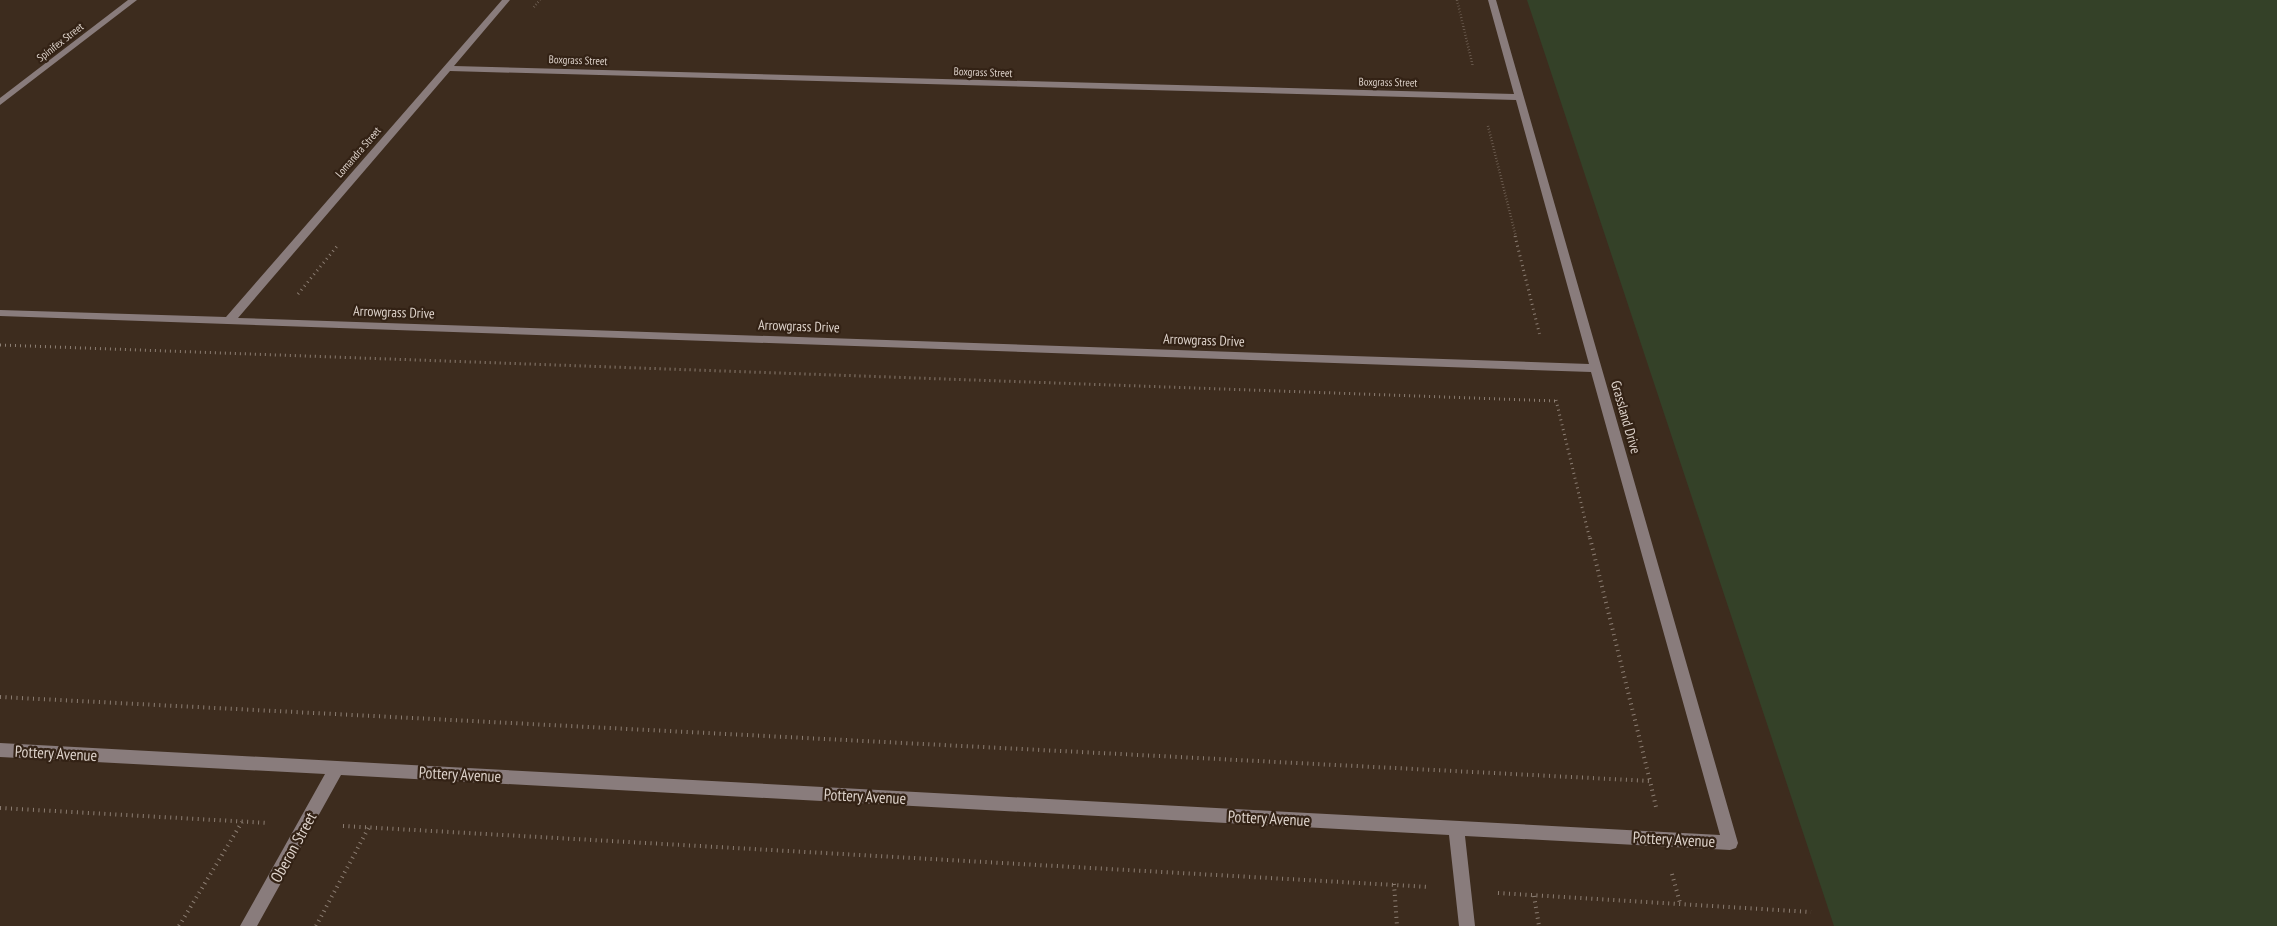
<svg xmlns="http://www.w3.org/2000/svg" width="2277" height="926" font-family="'PT Sans Narrow',sans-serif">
  <rect width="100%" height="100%" fill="#3d2c1e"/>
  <!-- green -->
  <polygon fill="#344128" points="1527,0 2277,0 2277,926 1834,926"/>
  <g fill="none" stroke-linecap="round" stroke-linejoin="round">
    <!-- path-far2 -->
    <g stroke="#8c7e73" stroke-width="2.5" stroke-dasharray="0.5 2.5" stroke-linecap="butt">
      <polyline points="1457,0 1473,67"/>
      <polyline points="534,7 540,0"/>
      <polyline points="1488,126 1516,237"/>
    </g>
    <!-- path-far1 -->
    <g stroke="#8c7e73" stroke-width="3" stroke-dasharray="1 4" stroke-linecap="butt">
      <polyline points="1515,236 1540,336"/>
      <polyline points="298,294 338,245"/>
      <polyline points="0,345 1556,401"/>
      <polyline points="1556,400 1590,540"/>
    </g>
    <!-- path -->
    <g stroke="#8c7e73" stroke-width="4" stroke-dasharray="1 4.5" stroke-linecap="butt">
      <polyline points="1590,538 1650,781"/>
      <polyline points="0,697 1650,781 1656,807"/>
      <polyline points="0,808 269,823"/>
      <polyline points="343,826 1430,887"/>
      <polyline points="1672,874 1680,903"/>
      <polyline points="1394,884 1397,926"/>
      <polyline points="1498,893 1811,912"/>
      <polyline points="1534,896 1539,926"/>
      <polyline points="179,926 242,822"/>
      <polyline points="316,926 369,827"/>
    </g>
    <!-- minor -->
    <g fill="#897c7c" fill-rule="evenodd">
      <polygon points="128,0 137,0 0,105 0,98"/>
      <path d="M502,0H510L454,66L1514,94L1488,0H1496L1738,843L1736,848L1730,850L1465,836L1475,926H1459L1449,835L341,775L257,926H240L325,774L0,757V743L1720,835L1591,372L0,316V310L226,317ZM450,71L1516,100L1589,364L238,318Z"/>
    </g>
  </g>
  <g text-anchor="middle" stroke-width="4.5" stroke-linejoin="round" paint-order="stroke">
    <!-- far-street labels -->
    <g font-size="11" fill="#ddd2ca" stroke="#332215">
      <text transform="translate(60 42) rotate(-38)" y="4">Spinifex Street</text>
      <text transform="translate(578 60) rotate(2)" y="4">Boxgrass Street</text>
      <text transform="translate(983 72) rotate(2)" y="4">Boxgrass Street</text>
      <text transform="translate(1388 82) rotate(1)" y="4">Boxgrass Street</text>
      <text transform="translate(358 152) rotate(-49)" y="4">Lomandra Street</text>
    </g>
    <!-- street labels -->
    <g font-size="14" fill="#ddd2ca" stroke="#332215">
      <text transform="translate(394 312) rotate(2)" y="5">Arrowgrass Drive</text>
      <text transform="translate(799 326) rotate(2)" y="5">Arrowgrass Drive</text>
      <text transform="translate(1204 340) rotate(2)" y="5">Arrowgrass Drive</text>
      <text transform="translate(1626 417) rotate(74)" y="5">Grassland Drive</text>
    </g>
    <!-- near-street labels -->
    <g font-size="16" fill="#ddd2ca" stroke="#332215">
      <text transform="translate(56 753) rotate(3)" y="6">Pottery Avenue</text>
      <text transform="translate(460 774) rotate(3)" y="6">Pottery Avenue</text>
      <text transform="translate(865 796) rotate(3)" y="6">Pottery Avenue</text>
      <text transform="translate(1269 818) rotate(3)" y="6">Pottery Avenue</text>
      <text transform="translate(1674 839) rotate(3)" y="6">Pottery Avenue</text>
      <text transform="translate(293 847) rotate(-61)" y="6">Oberon Street</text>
    </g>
  </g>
</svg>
